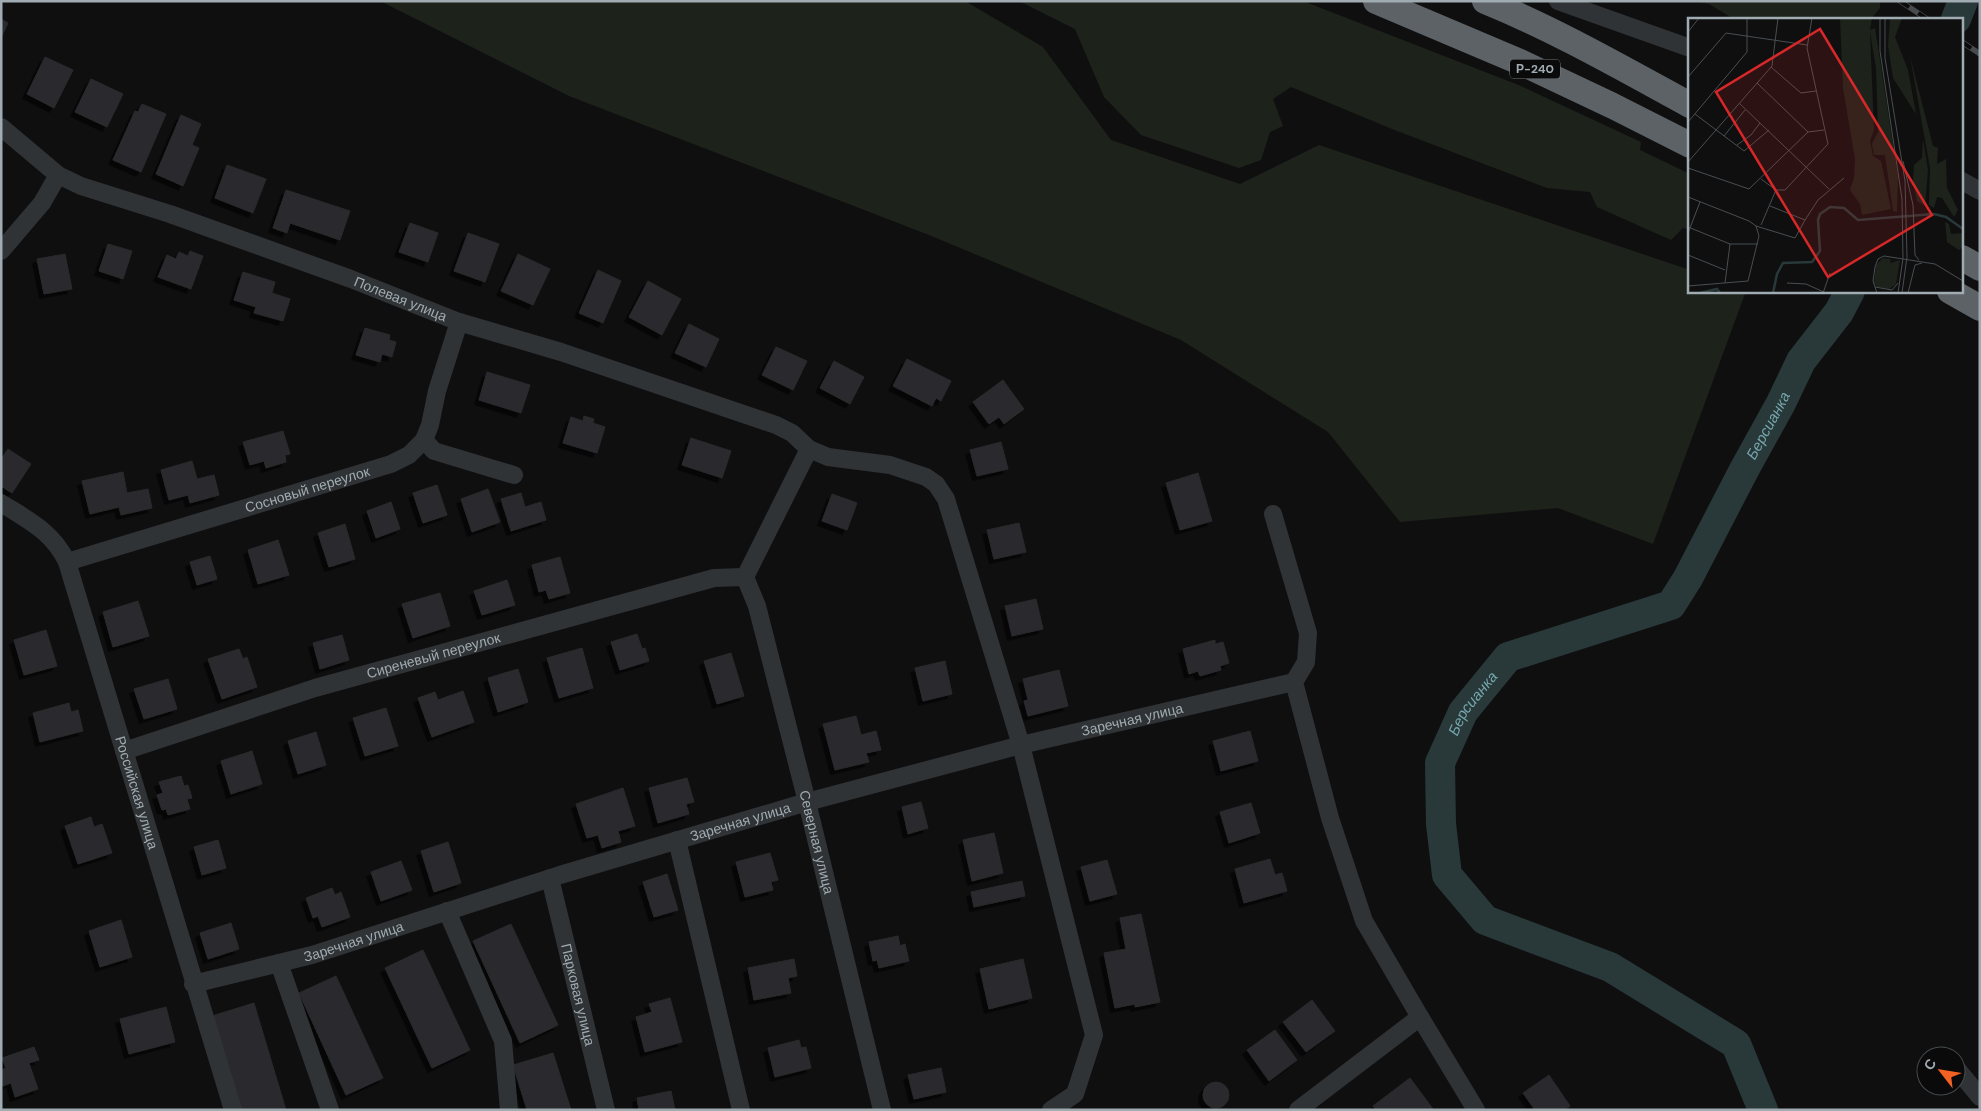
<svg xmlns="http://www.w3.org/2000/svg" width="1981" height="1111" font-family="'DM Sans',sans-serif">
  <defs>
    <filter id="shadow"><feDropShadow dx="-4.5" dy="4.5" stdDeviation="0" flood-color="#0009"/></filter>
  </defs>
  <rect width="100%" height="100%" fill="#0f0f10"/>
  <!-- green -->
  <g fill="#1d231b">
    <polygon points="380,1 965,1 1043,47 1111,140 1240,184 1319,145 1690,270 1690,291 1746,291 1653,544 1558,508 1400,522 1328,432 1181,340 929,235 569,96"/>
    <polygon points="1019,1 1303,1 1521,86 1641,142 1640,150 1690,174 1690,230 1683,228 1671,240 1597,207 1590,192 1547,188 1392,129 1291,87 1273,99 1283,126 1270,132 1261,160 1239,168 1141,135 1104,97 1075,29"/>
    <polygon points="1693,1 1880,1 1880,8 1871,19 1734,19 1709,4"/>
  </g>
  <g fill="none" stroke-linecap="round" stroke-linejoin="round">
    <!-- river -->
    <g stroke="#293839" stroke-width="30">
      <polyline points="1956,19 1963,1"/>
      <path id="s1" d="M1763,1110L1736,1044L1610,967L1485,920L1447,875L1441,824L1440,763L1463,712L1508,657L1671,605L1688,578L1744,470L1781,403L1801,361L1839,312L1850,291"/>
    </g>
  </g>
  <!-- building -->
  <g fill="#2a2b2d" stroke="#292a2c" filter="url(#shadow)">
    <polygon points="1,19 8,23 1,38"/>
    <polygon points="45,57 73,70 54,108 27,94"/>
    <polygon points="91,79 123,94 107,127 75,112"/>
    <polygon points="142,104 166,114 141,172 113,160 135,111 138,112"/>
    <polygon points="181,115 201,124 192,145 199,148 183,186 156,174"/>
    <polygon points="227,165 266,179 253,213 215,198"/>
    <polygon points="286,190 350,211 340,240 290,223 287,233 273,228"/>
    <polygon points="410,223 438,233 428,262 399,252"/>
    <polygon points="468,233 499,244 485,282 454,271"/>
    <polygon points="108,244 132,251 123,279 99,271"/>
    <polygon points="190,251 203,256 191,289 158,277 167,255 176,259 179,252 188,256"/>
    <polygon points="65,254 72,289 44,294 37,259"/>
    <polygon points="518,254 550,269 533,305 501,291"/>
    <polygon points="598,270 621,281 603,323 579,313"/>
    <polygon points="243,272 275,282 272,293 290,299 283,321 254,313 256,307 234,300"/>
    <polygon points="648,281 681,299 662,335 629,317"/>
    <polygon points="689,324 719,339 706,367 675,353"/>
    <polygon points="365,328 390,335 389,340 396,342 392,357 382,354 380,362 356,355"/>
    <polygon points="776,347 807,361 793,390 762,375"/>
    <polygon points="907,359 951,381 941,401 936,398 932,406 893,386"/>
    <polygon points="834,361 864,377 850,404 820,388"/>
    <polygon points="487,372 530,385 521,413 479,400"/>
    <polygon points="1003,380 1024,409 1004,424 999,417 989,424 973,402"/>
    <polygon points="584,416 594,419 593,423 605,427 597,453 563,443 571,417 583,421"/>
    <polygon points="283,431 290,454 285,455 286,462 266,468 264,461 250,465 243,442"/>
    <polygon points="691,438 731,451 722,478 682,465"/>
    <polygon points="1001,442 1008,469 977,476 970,450"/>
    <polygon points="8,449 31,464 12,493 1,486 1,459"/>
    <polygon points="192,461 197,479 214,475 219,495 190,503 188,495 169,500 161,470"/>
    <polygon points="123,472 127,493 148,489 152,508 121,515 119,507 90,514 82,481"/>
    <polygon points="1198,473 1212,521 1180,530 1166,483"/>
    <polygon points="437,485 447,515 423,523 413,493"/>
    <polygon points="488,489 500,522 472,532 461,499"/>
    <polygon points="521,493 525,507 541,502 546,520 511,531 501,499"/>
    <polygon points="832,494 857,503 847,530 822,521"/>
    <polygon points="391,502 400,529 376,538 367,511"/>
    <polygon points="1019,523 1026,552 994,559 987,530"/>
    <polygon points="345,524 355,559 329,567 318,533"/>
    <polygon points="278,540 289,575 258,584 248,550"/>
    <polygon points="210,556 217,579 197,585 190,562"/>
    <polygon points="560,557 570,593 549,599 546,590 539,592 532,565"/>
    <polygon points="507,580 515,605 482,615 474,591"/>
    <polygon points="440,593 450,626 413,638 402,604"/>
    <polygon points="1036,599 1043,629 1012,636 1005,606"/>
    <polygon points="138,601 149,636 113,647 103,612"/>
    <polygon points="46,630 57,666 24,675 14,640"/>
    <polygon points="637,634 642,649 645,648 649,661 620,670 611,642"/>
    <polygon points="342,635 349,660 320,669 313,643"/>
    <polygon points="1215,640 1215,644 1223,642 1229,663 1220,666 1221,670 1200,676 1198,671 1189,674 1183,649"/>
    <polygon points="582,648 593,688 559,698 547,658"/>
    <polygon points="239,649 243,659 247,657 257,687 222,699 208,659"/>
    <polygon points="731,653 744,696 717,704 704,661"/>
    <polygon points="945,661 952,694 923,701 915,668"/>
    <polygon points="518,669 528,702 498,712 488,678"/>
    <polygon points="1059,670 1068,706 1028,716 1024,701 1028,700 1023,679"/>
    <polygon points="168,679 177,709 144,719 134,689"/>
    <polygon points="463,691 474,722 432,737 418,698 435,692 438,700"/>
    <polygon points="69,703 71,712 78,710 83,731 40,742 33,713"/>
    <polygon points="386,708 398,746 365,756 353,718"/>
    <polygon points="856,716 861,735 876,731 881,750 866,753 869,762 835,770 823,724"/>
    <polygon points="1250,731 1258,761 1221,771 1213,741"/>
    <polygon points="316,732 326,765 298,774 288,741"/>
    <polygon points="252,751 262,784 231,794 221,761"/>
    <polygon points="181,776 184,786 188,785 192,798 187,799 190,809 168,815 166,809 162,810 157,795 163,793 159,782"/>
    <polygon points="687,778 694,802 686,804 689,814 658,823 649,788"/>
    <polygon points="623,788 635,826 618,831 621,842 602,848 598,835 587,838 576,804"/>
    <polygon points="921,802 928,828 908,834 902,807"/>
    <polygon points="1251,803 1260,833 1229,843 1220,812"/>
    <polygon points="91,817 94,827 102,824 112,853 78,864 65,826"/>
    <polygon points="994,833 1003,873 972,881 963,840"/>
    <polygon points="218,840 226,868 202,875 194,847"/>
    <polygon points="448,842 461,883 434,892 421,851"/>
    <polygon points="770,853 778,880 771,882 773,890 745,897 736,862"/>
    <polygon points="1270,859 1275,875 1282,873 1287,891 1244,903 1235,869"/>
    <polygon points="1107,860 1117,894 1090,901 1081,867"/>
    <polygon points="401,861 412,890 381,901 371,872"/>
    <polygon points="667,874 678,910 654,917 643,882"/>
    <polygon points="1022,881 1025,896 974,907 971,892"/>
    <polygon points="332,888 335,895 341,892 350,917 322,927 318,916 313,918 306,898"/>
    <polygon points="1141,914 1160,1002 1135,1007 1135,1004 1115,1008 1104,953 1126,949 1120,918"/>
    <polygon points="121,920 132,957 100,967 89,931"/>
    <polygon points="231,923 239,949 208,959 200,933"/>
    <polygon points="511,924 558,1025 520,1043 473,941"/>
    <polygon points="898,936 900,946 905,944 909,961 879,968 877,960 873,961 869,942"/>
    <polygon points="423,950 470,1050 432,1068 385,968"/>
    <polygon points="794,959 797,976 788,978 791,993 754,1000 748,968"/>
    <polygon points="1023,959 1032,998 989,1009 980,969"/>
    <polygon points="336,976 383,1078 346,1095 299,993"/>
    <polygon points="670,998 682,1042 645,1052 636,1017 652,1012 649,1004"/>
    <polygon points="1312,1000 1335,1031 1306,1052 1283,1022"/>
    <polygon points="254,1003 286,1110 241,1110 212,1016"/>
    <polygon points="166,1007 175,1042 129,1054 120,1019"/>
    <polygon points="1275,1030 1297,1060 1269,1081 1247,1050"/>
    <polygon points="799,1040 801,1048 806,1047 811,1068 775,1077 768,1048"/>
    <polygon points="34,1047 39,1060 29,1063 38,1089 15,1097 11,1083 3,1086 1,1079 1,1070 6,1068 2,1058"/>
    <polygon points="553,1053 571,1110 527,1110 513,1065"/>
    <polygon points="941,1068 946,1092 914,1099 908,1075"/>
    <polygon points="1549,1075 1570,1106 1565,1110 1535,1110 1523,1093"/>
    <polygon points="1410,1078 1433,1109 1376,1110 1373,1106"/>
    <circle cx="1216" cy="1095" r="13"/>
    <polygon points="671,1091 675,1110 639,1110 637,1098"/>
  </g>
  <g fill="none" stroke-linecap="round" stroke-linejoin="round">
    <!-- minor -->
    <g stroke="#303335" stroke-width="18">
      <polyline points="1558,1 1690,48"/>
      <path id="s2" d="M1,127L58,175L81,186L170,214L351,279L459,322L561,352L776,425L792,433L809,449L828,457L890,465L926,477L936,484L946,499L1021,745L1094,1035L1075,1094L1051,1110"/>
      <polyline points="1962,181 1980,191"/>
      <polyline points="1,251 42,203 58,175"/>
      <polyline points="424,440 434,451 514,475"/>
      <path id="s3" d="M1,503C28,520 53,532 67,562L233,1110"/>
      <polyline points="1273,514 1308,633 1306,662 1294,682 1330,818 1364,921 1420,1017"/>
      <path id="s4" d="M67,562L391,464L409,455L424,440L430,425L437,391L459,322"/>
      <path id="s5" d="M745,577L757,606L807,802L882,1110"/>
      <polyline points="745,577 809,449"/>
      <path id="s6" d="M124,751L315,688L714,578L745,577"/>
      <polyline points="677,840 741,1110"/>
      <path id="s7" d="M550,878L606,1110"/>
      <polyline points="447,911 503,1041 509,1110"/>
      <polyline points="279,963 330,1110"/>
      <path id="s8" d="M193,984L312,955L560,875L807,802L1021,745L1294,682"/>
      <polyline points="1957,1069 1980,1097"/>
      <polyline points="1298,1110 1420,1017 1476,1110"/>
    </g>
    <!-- highway -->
    <g stroke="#5c6266" stroke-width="26">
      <polyline points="1376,1 1520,62 1613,106 1690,145"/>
      <path d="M1485,1C1556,30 1622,68 1690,105"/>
      <polyline points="1962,258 1980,268"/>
      <polyline points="1950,291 1980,308"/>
    </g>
    <defs>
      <g id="rail">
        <polyline points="1900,1 1927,19"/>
        <polyline points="1962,42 1980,54"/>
      </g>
    </defs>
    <!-- rail casing -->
    <use href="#rail" stroke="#474b4e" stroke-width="5.5"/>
    <!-- rail -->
    <use href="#rail" stroke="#0a0a0b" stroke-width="4" stroke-dasharray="11" stroke-linecap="butt"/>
  </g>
  <g text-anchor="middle" stroke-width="4" stroke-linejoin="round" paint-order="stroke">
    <!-- shield labels -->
    <rect fill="#0a0a0b" stroke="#737b80" stroke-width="1" x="1510" y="59.5" width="50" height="19" rx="4"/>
    <g font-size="12" font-weight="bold" fill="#a0acb2">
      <text x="1535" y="73">Р-240</text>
    </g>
    <!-- street labels -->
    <g font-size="14" fill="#a0acb2" stroke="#0a0a0b">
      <text dy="5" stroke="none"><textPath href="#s2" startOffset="439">Полевая улица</textPath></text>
      <text dy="5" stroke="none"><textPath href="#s4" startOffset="251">Сосновый переулок</textPath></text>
      <text dy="5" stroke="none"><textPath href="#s6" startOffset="324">Сиреневый переулок</textPath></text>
      <text dy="5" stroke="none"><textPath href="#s8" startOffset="976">Заречная улица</textPath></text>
      <text dy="5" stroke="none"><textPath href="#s3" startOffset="331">Российская улица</textPath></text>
      <text dy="5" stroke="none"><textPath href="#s8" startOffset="571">Заречная улица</textPath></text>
      <text dy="5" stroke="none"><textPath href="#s5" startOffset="275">Северная улица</textPath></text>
      <text dy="5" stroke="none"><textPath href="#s8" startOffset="166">Заречная улица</textPath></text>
      <text dy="5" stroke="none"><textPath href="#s7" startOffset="120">Парковая улица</textPath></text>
    </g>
    <!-- water labels -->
    <g font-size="15" font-style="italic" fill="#75a8ae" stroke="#0a0a0b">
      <text dy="5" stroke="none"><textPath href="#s1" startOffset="1026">Берсианка</textPath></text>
      <text dy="5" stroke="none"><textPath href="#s1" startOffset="592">Берсианка</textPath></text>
    </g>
  </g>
  <!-- overview -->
  <g transform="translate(1688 18)">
    <rect width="275" height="275" fill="#0f0f10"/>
    <path d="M152,0H184L182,12L187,10L210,159L209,194L205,193L197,137H186L184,126L190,114L188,50L182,14L186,112L182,123L185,138L193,143L203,191L174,197L172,186L162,172L166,160L167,141L155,70ZM202,0H214L207,19L220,52L228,96L205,60L200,28ZM222,38L245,128L250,130L249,146L258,141L259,170L270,192L266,199L254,180L249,179L246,190L241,187L242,150ZM235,121L240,152L237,188L229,183L225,163L226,147L234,140ZM257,204L261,206L263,216L275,215V229L271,232L259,224ZM195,240L202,241L203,245L212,242L208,266L201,271L189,269L186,265L188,247Z" fill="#1d231b"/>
    <path fill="none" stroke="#293839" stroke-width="2.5" d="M12,275L29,271L32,275M85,275L89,256L95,245L124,244L132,233L130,202L132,196L142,189L156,190L170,202L246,196L258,199L275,211"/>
    <path fill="none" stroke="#494e51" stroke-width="1" d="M192,0V33L214,181L215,240L210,275M197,0V40L217,163L219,239L214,275M0,14L11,0M83,49L113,75L128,73M0,59L38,15L119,27M69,65L120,114M51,85L141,171M7,96L56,133L81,112M0,104L59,34V0M120,114L136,112M36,118L57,92M49,127L63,117L72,105M215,143L225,187L227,237L231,242M0,144L84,48L90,0M0,150L61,171L120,114M73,161L88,172H97L140,126L119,30L124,0M0,179L61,203L68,208L71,218L60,263L0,268M117,202L130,182L156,160M73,207L88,172M68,208L107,220L117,202L82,188M0,209L42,226H70M0,215L12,184M0,237L37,252M37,265L42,226M99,265L118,266L138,275M187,269L204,272L210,265M135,275L142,255M189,275L185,263L187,249L190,241L196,238L247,246L275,263M220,275L227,247L234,245"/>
    <path fill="#d62828" fill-opacity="0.15" stroke="#d62828" stroke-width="2.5" d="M132,11L244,197L140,259L28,74Z"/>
    <rect width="275" height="275" fill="none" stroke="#a0acb2" stroke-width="2.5"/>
  </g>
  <!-- border -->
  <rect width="1981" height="1111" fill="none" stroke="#a0acb2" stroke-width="5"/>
  <!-- north arrow -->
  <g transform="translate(1941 1071) rotate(301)"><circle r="24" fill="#0a0a0b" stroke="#464b4e"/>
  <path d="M0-4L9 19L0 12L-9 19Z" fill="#f46223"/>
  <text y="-8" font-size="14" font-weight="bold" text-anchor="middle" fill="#a0acb2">С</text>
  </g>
</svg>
